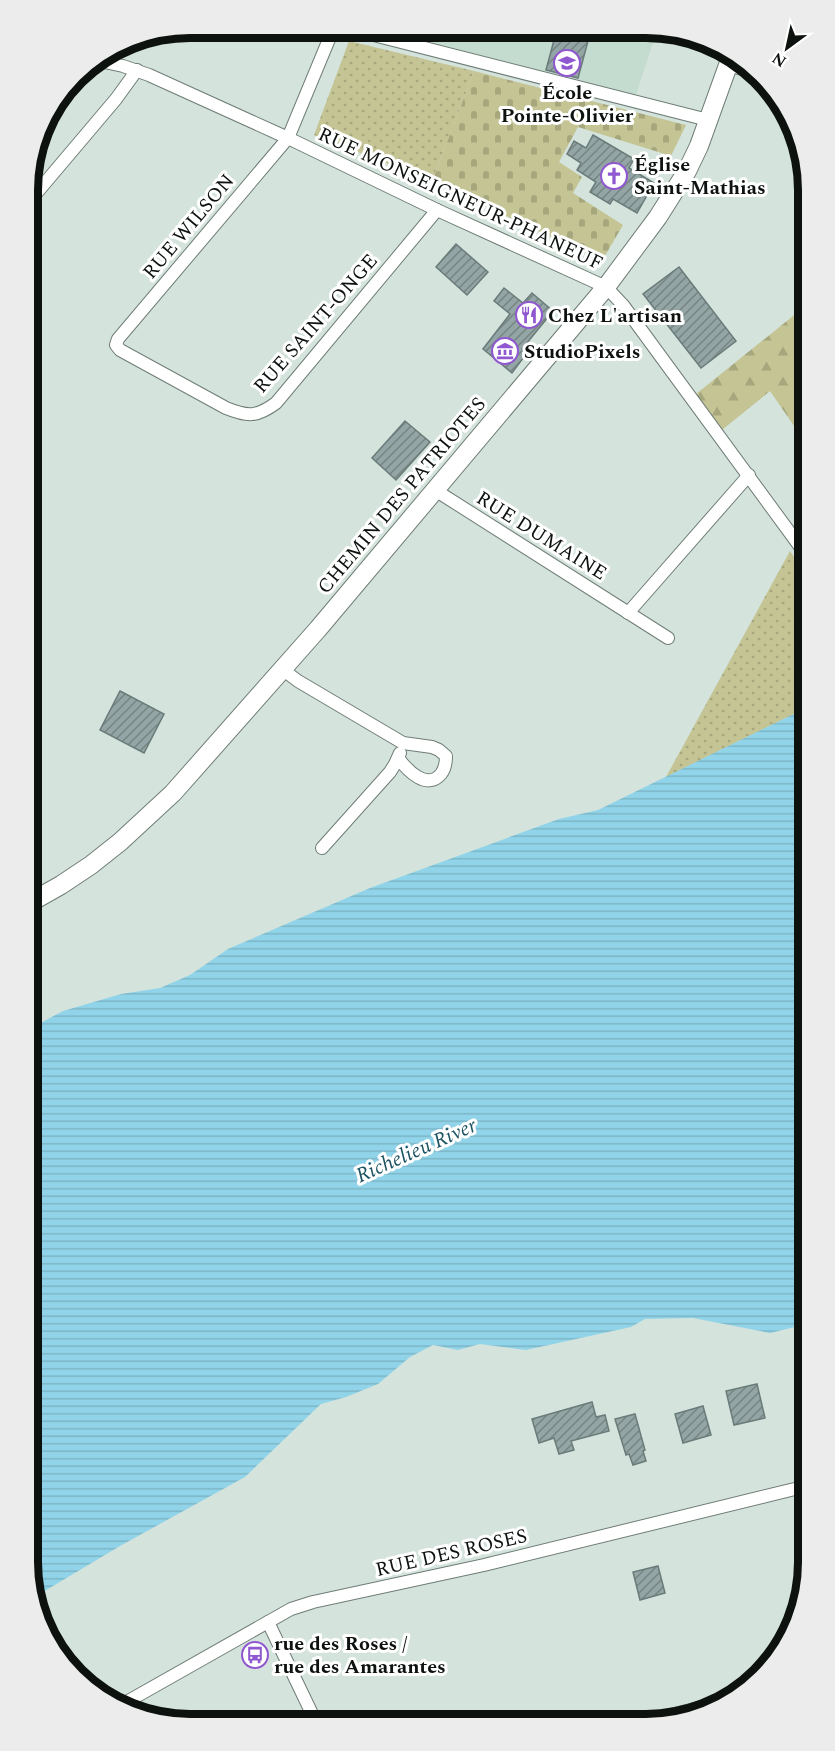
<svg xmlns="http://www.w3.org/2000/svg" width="835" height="1751" font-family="Spectral,serif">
  <defs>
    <pattern id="forest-firs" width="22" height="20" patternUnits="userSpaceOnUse" patternTransform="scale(1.5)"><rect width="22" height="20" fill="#c4c494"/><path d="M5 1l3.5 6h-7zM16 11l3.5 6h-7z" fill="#a7a77e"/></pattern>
    <pattern id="cemetery-stones" width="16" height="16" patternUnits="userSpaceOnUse" patternTransform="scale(1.5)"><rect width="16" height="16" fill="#c4c494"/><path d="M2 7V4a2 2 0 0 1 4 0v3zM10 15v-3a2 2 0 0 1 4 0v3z" fill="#a7a77e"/></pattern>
    <pattern id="park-dots" width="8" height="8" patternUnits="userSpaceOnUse" patternTransform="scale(1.5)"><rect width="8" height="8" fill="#c4c494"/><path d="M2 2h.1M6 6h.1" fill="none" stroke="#a7a77e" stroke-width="1.8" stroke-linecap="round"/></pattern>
    <pattern id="water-rules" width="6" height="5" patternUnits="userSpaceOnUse" patternTransform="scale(1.5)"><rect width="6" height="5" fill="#91d4e9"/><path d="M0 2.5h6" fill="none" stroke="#7cb5c7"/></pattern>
    <pattern id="building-hatch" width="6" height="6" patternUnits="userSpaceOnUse" patternTransform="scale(1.5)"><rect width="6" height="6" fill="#93a5a4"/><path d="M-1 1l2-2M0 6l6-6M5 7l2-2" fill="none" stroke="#768584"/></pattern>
  </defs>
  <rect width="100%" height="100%" fill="#d4e4dc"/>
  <!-- built -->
  <polygon fill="#c4dcd0" points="329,28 657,30 636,95"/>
  <!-- forest -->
  <polygon fill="url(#forest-firs)" points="803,308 803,439 770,391 722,430 696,394"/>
  <!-- cemetery -->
  <polygon fill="url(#cemetery-stones)" points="474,71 686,125 671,156 578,127 559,162 582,177 573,193 623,225 602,261 432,181"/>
  <!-- park -->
  <g fill="url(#park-dots)">
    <polygon points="349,41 474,71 432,181 314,135"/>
    <polygon points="790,551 804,571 804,709 666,777"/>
  </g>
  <!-- water -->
  <polygon fill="url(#water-rules)" points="804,709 807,1324 770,1333 693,1318 645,1319 631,1327 526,1350 480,1344 458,1350 433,1345 410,1357 378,1384 346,1397 321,1404 245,1477 120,1546 33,1598 31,1028 63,1011 121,994 160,988 190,975 228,949 370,888 559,819 598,810"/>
  <!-- building -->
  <g fill="url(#building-hatch)" stroke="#6a7b7a" stroke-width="1.5">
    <polygon points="557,29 591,30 578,78 546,70"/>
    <polygon points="593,135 634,159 629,168 654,183 637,213 613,199 610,204 590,192 596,182 577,170 581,163 567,154 574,141 586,148"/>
    <polygon points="456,244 488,272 467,295 436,267"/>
    <polygon points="679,267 736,341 701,368 643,294"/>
    <polygon points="504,288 523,303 532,293 553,311 522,349 527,353 512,373 483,349 510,314 494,301"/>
    <polygon points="405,421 430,442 396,480 372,458"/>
    <polygon points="120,691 164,714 144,753 100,730"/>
    <polygon points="757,1384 765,1418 734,1425 726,1391"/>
    <polygon points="592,1402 596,1417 605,1415 609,1431 571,1441 574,1450 559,1454 554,1438 539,1443 532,1419"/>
    <polygon points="703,1406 711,1435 683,1443 675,1414"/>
    <polygon points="635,1414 645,1450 643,1451 646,1461 633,1465 629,1454 626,1455 615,1419"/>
    <polygon points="658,1566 665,1593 640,1600 633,1572"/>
  </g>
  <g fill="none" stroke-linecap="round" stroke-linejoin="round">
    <defs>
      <g id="street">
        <path d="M336,28L332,32L288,138L118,339L116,345L120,350L226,408C248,417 257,417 276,403L437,210"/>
        <polyline points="346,28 708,120"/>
        <polyline points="95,60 123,66 149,75 288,138 437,210 606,287 623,305 804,552"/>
        <polyline points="728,65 756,73"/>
        <polyline points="28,203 116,99 137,70"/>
        <polyline points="435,490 668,638"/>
        <polyline points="628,613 749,475"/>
        <path d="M282,669L298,681L403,743L432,747L439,750L446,756C446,763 445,769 441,774C427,791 407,770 399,759"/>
        <polyline points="322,848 390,772 395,764 400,753"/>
        <polyline points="268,1622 315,1720"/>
        <polyline points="123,1704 291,1609 313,1602 484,1565 807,1486"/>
        <polyline points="654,1719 723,1702"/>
      </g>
      <polyline id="primary" points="31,902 61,885 91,865 120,842 173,793 318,629 606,287 658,217 687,171 699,146 731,57"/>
    </defs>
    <!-- street casing -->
    <use href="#street" stroke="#6f7d76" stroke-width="14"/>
    <!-- primary casing -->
    <use href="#primary" stroke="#6f7d76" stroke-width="20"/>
    <!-- street -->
    <use href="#street" stroke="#fff" stroke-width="12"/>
    <!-- primary -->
    <use href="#primary" stroke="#fff" stroke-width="18"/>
  </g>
  <!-- icons -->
  <defs>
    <symbol id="school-ring" viewBox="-11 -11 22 22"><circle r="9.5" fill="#fff" stroke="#9058d0" stroke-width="1.5"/><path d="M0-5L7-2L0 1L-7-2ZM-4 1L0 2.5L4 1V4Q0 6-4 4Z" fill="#9058d0"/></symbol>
    <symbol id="church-ring" viewBox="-11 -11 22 22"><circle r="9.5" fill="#fff" stroke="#9058d0" stroke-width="1.5"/><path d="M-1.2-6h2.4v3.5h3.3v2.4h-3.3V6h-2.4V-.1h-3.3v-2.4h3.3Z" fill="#9058d0"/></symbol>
    <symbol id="restaurant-ring" viewBox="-11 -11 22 22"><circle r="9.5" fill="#fff" stroke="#9058d0" stroke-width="1.5"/><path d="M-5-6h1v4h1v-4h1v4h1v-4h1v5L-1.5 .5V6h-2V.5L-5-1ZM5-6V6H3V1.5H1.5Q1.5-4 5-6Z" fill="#9058d0"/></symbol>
    <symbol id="museum-ring" viewBox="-11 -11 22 22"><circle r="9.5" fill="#fff" stroke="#9058d0" stroke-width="1.5"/><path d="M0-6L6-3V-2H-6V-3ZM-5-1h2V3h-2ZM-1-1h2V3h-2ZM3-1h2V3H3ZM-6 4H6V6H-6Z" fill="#9058d0"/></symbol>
    <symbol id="bus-ring" viewBox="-11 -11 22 22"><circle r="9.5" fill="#fff" stroke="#9058d0" stroke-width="1.5"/><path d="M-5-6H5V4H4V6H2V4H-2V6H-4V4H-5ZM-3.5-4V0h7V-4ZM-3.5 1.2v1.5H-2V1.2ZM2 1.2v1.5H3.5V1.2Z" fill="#9058d0"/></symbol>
  </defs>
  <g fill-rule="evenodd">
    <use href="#school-ring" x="552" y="48" width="30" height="30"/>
    <use href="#church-ring" x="599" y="161" width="30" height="30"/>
    <use href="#restaurant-ring" x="514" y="300" width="30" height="30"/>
    <use href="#museum-ring" x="490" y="336" width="30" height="30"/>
    <use href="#bus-ring" x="240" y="1640" width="30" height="30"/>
  </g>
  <g text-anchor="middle" stroke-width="6" stroke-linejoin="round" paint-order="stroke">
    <!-- poi labels -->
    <g font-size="20" font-weight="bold" fill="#0d120f" stroke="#fff" text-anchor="start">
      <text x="567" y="99" text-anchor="middle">École<tspan x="567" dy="23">Pointe-Olivier</tspan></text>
      <text x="634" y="171">Église<tspan x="634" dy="23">Saint-Mathias</tspan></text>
      <text x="548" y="322">Chez L'artisan</text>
      <text x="524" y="358">StudioPixels</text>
      <text x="274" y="1650">rue des Roses /<tspan x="274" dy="23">rue des Amarantes</tspan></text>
    </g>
    <!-- street labels -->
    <g font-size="20" fill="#0d120f" stroke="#fff">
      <text transform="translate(461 198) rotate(25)" y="7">RUE MONSEIGNEUR-PHANEUF</text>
      <text transform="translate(188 226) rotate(-50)" y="7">RUE WILSON</text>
      <text transform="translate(315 323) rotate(-49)" y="7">RUE SAINT-ONGE</text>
      <text transform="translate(401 495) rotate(-50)" y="7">CHEMIN DES PATRIOTES</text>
      <text transform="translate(542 535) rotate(32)" y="7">RUE DUMAINE</text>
      <text transform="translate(451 1552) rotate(-13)" y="7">RUE DES ROSES</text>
    </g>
    <!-- water labels -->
    <g font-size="21" font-style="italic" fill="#1d5463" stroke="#fff">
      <text transform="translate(416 1150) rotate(-24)" y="7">Richelieu River</text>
    </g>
  </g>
  <!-- crop -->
  <path d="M0 0H835V1751H0ZM190 38H646A152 152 0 0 1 798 190V1562A152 152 0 0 1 646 1714H190A152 152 0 0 1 38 1562V190A152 152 0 0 1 190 38Z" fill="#ececec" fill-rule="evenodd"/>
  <path fill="none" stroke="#0d120f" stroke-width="8" d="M190 38H646A152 152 0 0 1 798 190V1562A152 152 0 0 1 646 1714H190A152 152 0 0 1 38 1562V190A152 152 0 0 1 190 38Z"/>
  <!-- north arrow -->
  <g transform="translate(787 48) rotate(213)" stroke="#ffffff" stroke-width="4.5" paint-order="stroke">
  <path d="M0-4.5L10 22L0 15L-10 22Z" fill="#0d120f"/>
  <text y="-9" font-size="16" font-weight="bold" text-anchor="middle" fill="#0d120f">N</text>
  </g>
</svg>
